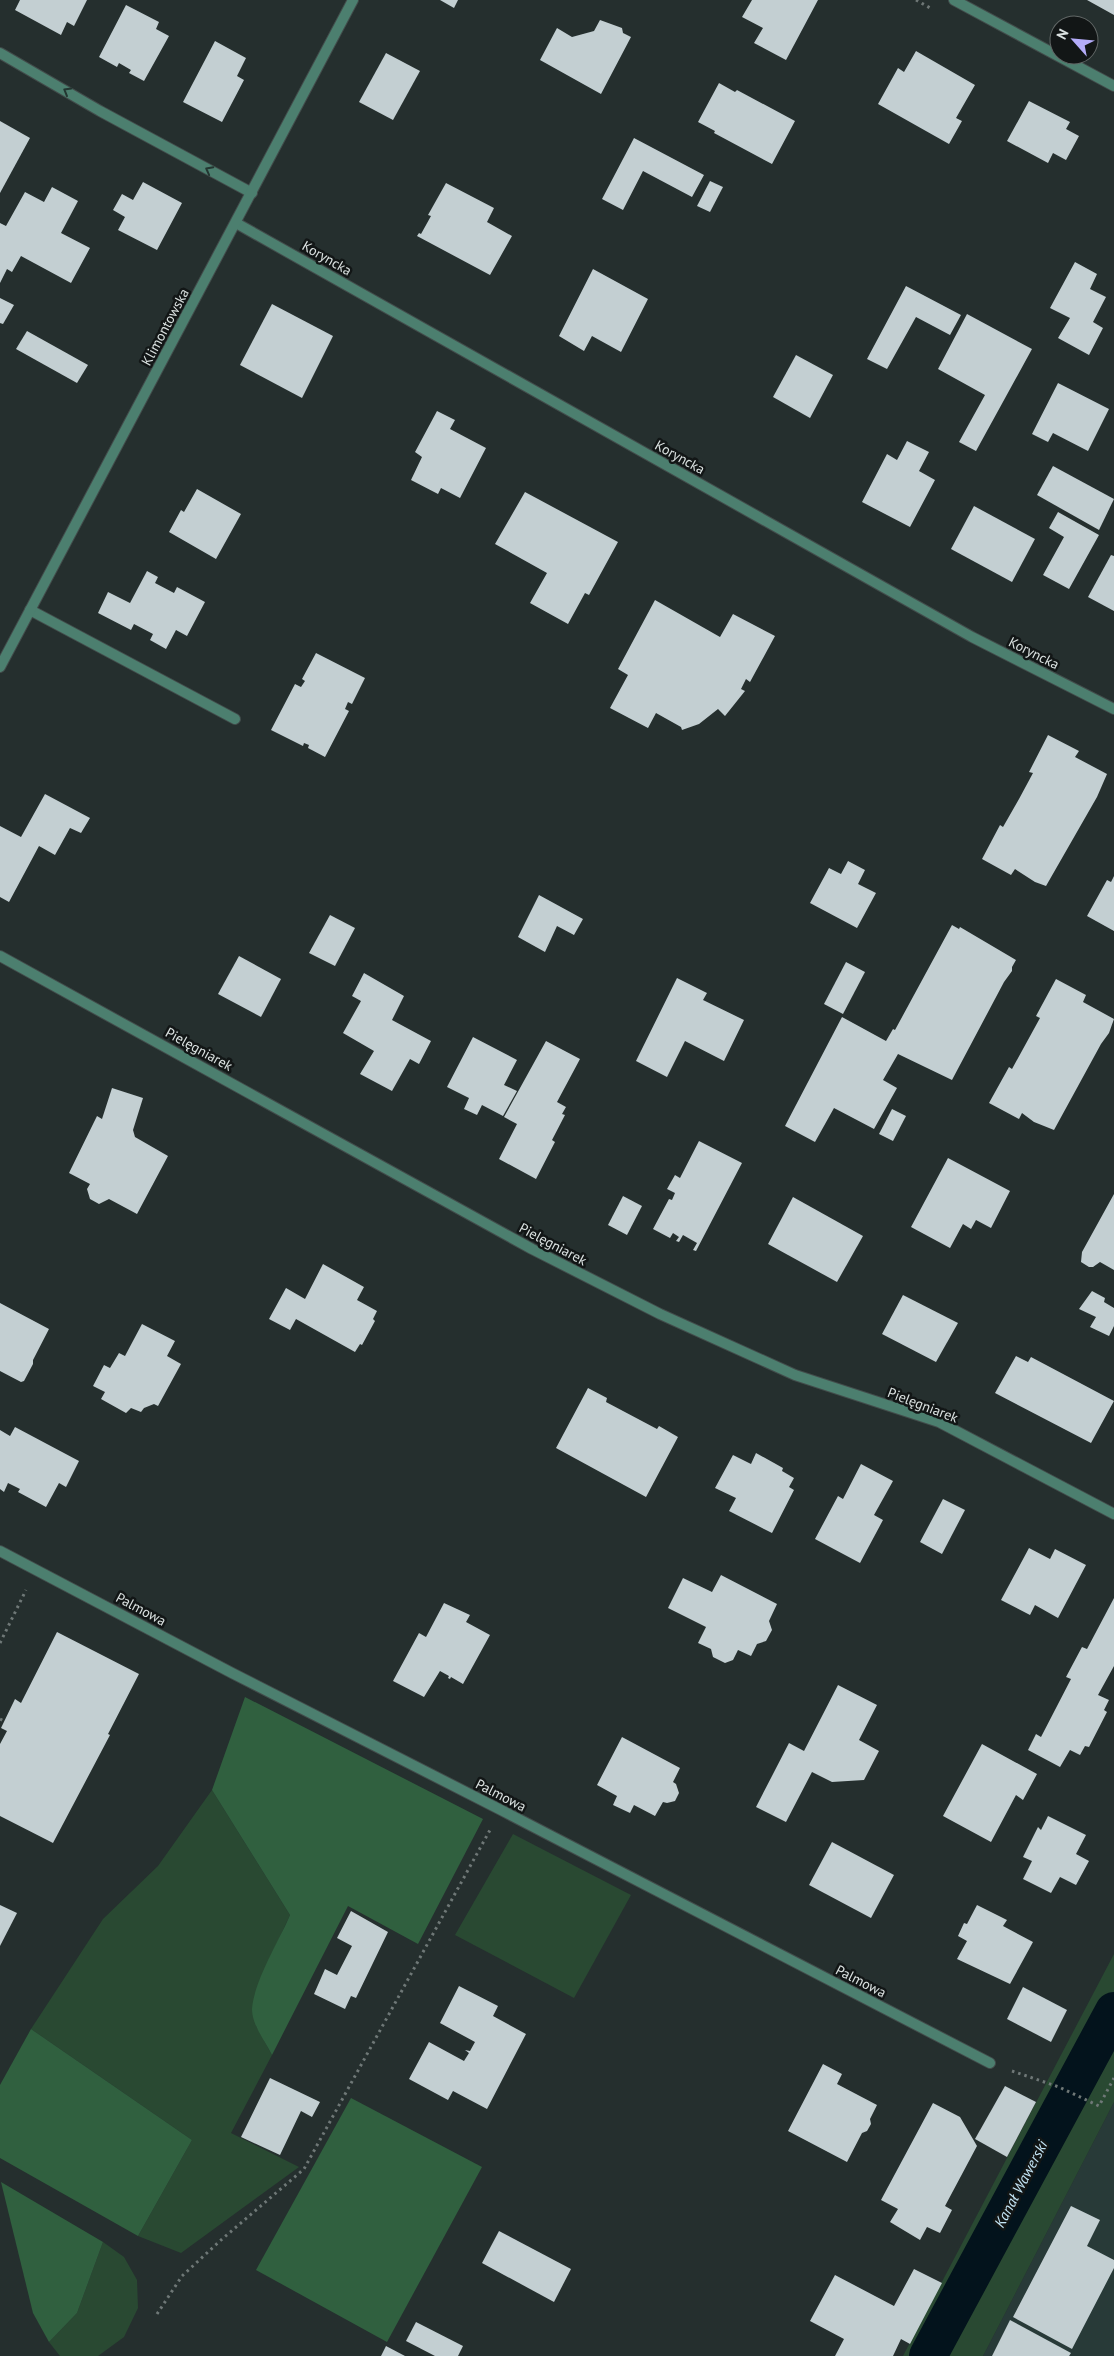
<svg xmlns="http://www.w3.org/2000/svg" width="1114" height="2356" font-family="'PT Sans',sans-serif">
  <rect width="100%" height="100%" fill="#252f2e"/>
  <!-- built -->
  <polygon fill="#283a38" points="1114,2102 1114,2356 983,2356"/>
  <!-- green -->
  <g fill="#294932">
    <polygon points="212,1790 290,1915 261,1978 256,2026 272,2055 231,2133 299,2167 181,2253 138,2236 192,2140 31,2029 103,1919 158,1866"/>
    <polygon points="513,1834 631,1895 574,1998 455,1935"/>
    <polygon points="1114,1954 1114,2102 983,2356 903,2356"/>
    <polygon points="103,2242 124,2257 137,2280 138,2308 124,2337 98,2356 60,2356 49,2342 77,2313"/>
  </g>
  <!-- forest -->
  <g fill="#30603f">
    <path d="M245,1697L483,1819L418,1944L348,1906L272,2055C265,2041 252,2025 252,2009C254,1981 279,1941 290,1915L212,1790Z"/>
    <polygon points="31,2029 192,2140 138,2236 0,2158 0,2085"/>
    <polygon points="351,2098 482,2167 387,2342 256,2270"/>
    <polygon points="1,2182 103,2242 77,2313 49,2342 33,2313"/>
  </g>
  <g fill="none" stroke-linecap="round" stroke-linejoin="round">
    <!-- canal -->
    <polyline stroke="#03131c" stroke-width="38" points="928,2356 1114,2011"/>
  </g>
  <!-- building -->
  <g fill="#c3cfd2">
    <polygon points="20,0 87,0 74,26 67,22 61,35 15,10"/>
    <polygon points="440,0 458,0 454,8"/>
    <polygon points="752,0 818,0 786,60 754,43 763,28 742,17"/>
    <polygon points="1087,0 1114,0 1114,15"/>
    <polygon points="126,5 159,22 156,29 169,36 144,81 129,73 131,70 119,63 117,67 99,57"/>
    <polygon points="600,20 622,28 623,33 631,37 601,94 540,60 557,28 572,37 594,31"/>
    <polygon points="215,41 246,58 237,76 244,80 222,122 183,102"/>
    <polygon points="916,51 975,85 956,118 962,121 949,144 878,104 898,68 904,72"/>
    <polygon points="386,53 420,71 393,120 359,102"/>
    <polygon points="719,83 735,92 737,90 795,121 772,164 714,133 715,131 698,122"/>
    <polygon points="1029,101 1070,122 1066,129 1079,136 1066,160 1053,153 1048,163 1007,141"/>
    <polygon points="0,121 30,138 0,193"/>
    <polygon points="634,138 704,175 692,197 643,171 623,210 602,199"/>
    <polygon points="710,181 723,187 710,212 697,206"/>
    <polygon points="143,182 182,203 157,250 118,230 125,217 113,210 122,194 133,200"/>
    <polygon points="446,183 494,208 487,222 512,236 490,275 417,236 419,233 421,234 431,216 428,215"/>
    <polygon points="52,187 78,201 61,233 90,248 71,283 21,256 12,272 7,269 0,283 0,223 6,226 25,192 44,202"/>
    <polygon points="1075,262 1097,274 1090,289 1106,297 1093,322 1103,328 1089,355 1058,338 1070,318 1050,308"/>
    <polygon points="593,269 648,299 621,352 592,336 584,351 559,336"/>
    <polygon points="906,286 961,315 950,335 916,317 887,369 867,359"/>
    <polygon points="0,298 14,305 3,324 0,323"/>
    <polygon points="272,304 333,336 302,398 240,365"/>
    <polygon points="967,314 1032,349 976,451 959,442 985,395 938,369"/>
    <polygon points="27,331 88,365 77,383 16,349"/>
    <polygon points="796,355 833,375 810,418 773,397"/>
    <polygon points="1058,383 1109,409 1088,451 1053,433 1048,442 1032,434"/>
    <polygon points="437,411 455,420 450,429 486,448 460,498 441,488 438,494 411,480 422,457 415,452"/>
    <polygon points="907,441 929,452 919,471 935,480 910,527 862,502 887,454 897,460"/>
    <polygon points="1053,466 1114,499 1099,530 1037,495"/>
    <polygon points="197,489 241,514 216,559 169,532 181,510 184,512"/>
    <polygon points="525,492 618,542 589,595 585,593 568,624 530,603 547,573 495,544"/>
    <polygon points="974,506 1035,539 1012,582 951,549"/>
    <polygon points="1058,512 1099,535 1069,589 1043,575 1064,537 1049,528"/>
    <polygon points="1111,555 1114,556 1114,611 1088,597"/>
    <polygon points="147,571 158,577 155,583 174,593 177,587 205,602 187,636 176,630 166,649 150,640 153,634 134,624 131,630 98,613 108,592 130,603"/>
    <polygon points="655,600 720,637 733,614 775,636 750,682 746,679 741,689 745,691 725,716 718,709 699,724 682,730 681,727 656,713 648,728 610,708 628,675 618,669"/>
    <polygon points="316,653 365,678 352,704 348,702 345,709 349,711 325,757 308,748 309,745 304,743 303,746 271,730 295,684 301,687 305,681 302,679"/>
    <polygon points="1048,735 1079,751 1075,757 1107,774 1097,797 1046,886 1035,882 1015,869 1011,875 982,859 1000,825 1003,827 1019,799 1033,773 1029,772"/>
    <polygon points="45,794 90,818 81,833 70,828 55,855 39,846 9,902 0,897 0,826 21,837"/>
    <polygon points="848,861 865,870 858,884 876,893 857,928 810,903 829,868 841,874"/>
    <polygon points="1114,876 1114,931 1087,916 1107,880 1111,882"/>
    <polygon points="539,895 583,919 574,935 557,926 545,952 518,937"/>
    <polygon points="330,915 355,928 335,966 309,953"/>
    <polygon points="952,925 959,929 960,927 1016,960 1012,967 1012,971 1004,982 952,1080 898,1054 883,1080 897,1088 874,1129 834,1108 815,1142 785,1126 842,1017 886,1041 893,1029 895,1030"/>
    <polygon points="239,956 281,979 261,1017 218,994"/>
    <polygon points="846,962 865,972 843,1014 824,1004"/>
    <polygon points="364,973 404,996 392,1020 431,1041 419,1064 410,1059 392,1091 360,1074 374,1051 343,1033 361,1001 352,996"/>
    <polygon points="677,978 707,993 703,1000 744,1020 724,1061 685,1041 667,1077 636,1061"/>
    <polygon points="1056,979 1086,995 1083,1002 1114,1019 1109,1033 1101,1044 1054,1130 1034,1122 1022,1113 1019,1119 989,1103 1009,1067 1012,1069 1040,1018 1036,1016"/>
    <polygon points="473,1037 517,1060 504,1085 517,1091 503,1116 482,1105 477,1115 464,1109 469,1098 447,1087"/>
    <polygon points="546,1041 580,1059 557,1102 566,1107 562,1114 565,1115 552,1140 555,1142 536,1179 499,1159 517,1124 504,1117"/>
    <polygon points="112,1088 143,1098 133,1130 135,1137 168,1156 137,1214 109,1199 99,1204 90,1199 87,1189 90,1184 69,1173 97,1116 102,1119"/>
    <polygon points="892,1109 906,1116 893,1141 879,1134"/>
    <polygon points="699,1141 742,1163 696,1251 693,1250 697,1243 683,1235 679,1242 676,1241 679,1237 673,1233 670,1238 653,1229 669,1199 672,1200 675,1193 667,1189 675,1175 680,1178"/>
    <polygon points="948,1158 1010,1191 991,1228 976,1220 971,1229 963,1224 950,1248 911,1227"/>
    <polygon points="1114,1194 1114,1270 1100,1262 1093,1267 1089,1267 1081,1262 1082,1252"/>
    <polygon points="623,1196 642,1206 627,1235 608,1225"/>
    <polygon points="793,1197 863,1236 837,1282 768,1244"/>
    <polygon points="323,1264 364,1287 357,1300 377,1311 373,1319 375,1321 362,1345 360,1344 355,1352 296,1319 290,1330 269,1319 286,1288 305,1299"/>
    <polygon points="1092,1291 1105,1298 1104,1302 1114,1308 1114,1326 1109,1336 1090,1327 1096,1317 1079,1309"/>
    <polygon points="903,1295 958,1323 936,1362 882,1334"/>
    <polygon points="0,1303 49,1329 33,1360 33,1364 24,1381 21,1382 0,1371"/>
    <polygon points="142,1324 175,1341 167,1356 181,1364 158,1406 154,1404 144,1408 141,1412 131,1408 126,1413 101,1399 105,1392 93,1386 104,1365 110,1368 119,1353 125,1356"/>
    <polygon points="1016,1356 1028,1362 1031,1357 1114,1401 1091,1443 995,1393"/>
    <polygon points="588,1388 607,1398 606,1402 657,1429 659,1426 678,1437 646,1497 556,1448"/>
    <polygon points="15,1427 79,1461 66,1487 59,1483 46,1507 18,1492 20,1489 8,1483 4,1492 0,1489 0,1430 10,1436"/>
    <polygon points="756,1453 783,1468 782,1471 794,1478 789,1487 794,1490 772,1533 729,1511 736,1498 715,1488 733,1455 751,1464"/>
    <polygon points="861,1464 893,1481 874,1515 883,1520 860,1563 815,1539 838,1496 843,1499"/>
    <polygon points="943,1499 965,1510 942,1554 920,1542"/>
    <polygon points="1029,1548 1050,1559 1055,1549 1086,1565 1058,1618 1035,1605 1030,1615 1001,1600"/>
    <polygon points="721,1575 777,1604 769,1621 772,1630 766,1641 757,1644 751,1656 738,1650 733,1660 725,1663 713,1657 711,1649 698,1643 706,1627 668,1608 683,1578 712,1592"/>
    <polygon points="1114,1598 1114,1666 1098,1695 1109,1700 1104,1710 1107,1712 1089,1747 1085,1746 1080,1755 1070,1750 1060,1767 1028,1750 1036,1734 1041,1737 1071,1679 1066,1677 1082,1647 1087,1649"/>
    <polygon points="444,1603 470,1615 466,1622 490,1635 463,1684 451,1677 450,1679 448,1678 449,1676 440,1671 424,1697 393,1681 419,1633 426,1637"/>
    <polygon points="57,1632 139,1674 108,1734 110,1735 53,1843 0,1816 0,1744 7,1731 1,1728 15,1699 21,1703"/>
    <polygon points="838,1685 877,1705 859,1740 879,1751 864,1780 832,1782 812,1772 786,1822 756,1807 789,1743 804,1751"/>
    <polygon points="622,1737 680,1768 673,1782 676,1784 679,1793 675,1801 667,1803 663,1802 655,1816 634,1805 630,1813 613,1805 617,1796 597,1785"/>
    <polygon points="982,1744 1037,1774 1023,1800 1016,1795 991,1842 943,1816"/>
    <polygon points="1048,1816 1086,1835 1076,1854 1089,1861 1076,1885 1060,1877 1051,1893 1023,1879 1032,1861 1023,1857 1038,1827 1041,1830"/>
    <polygon points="832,1842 894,1875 871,1918 809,1885"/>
    <polygon points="0,1905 17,1913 0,1946"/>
    <polygon points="977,1905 1007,1920 1003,1926 1033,1942 1010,1984 957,1959 967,1941 958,1936 964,1923 967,1924"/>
    <polygon points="351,1911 388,1932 356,1998 351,1996 345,2009 314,1994 325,1969 337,1975 352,1946 337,1938"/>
    <polygon points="459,1986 498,2006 493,2016 526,2034 487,2109 453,2091 448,2100 409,2079 429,2042 464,2061 469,2053 465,2050 470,2051 475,2042 440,2023"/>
    <polygon points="1023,1987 1067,2010 1051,2042 1007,2019"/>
    <polygon points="823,2064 842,2074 837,2084 877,2105 870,2119 871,2124 867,2131 862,2133 847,2162 788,2131"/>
    <polygon points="270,2078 320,2102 312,2117 301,2111 280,2155 241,2137"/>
    <polygon points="1005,2086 1036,2102 1007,2157 975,2139"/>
    <polygon points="933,2103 960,2117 977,2146 945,2206 952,2210 940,2233 927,2227 920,2240 890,2222 898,2209 881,2200"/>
    <polygon points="1071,2206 1100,2220 1087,2246 1114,2260 1114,2268 1072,2349 1013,2317"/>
    <polygon points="499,2231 571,2269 554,2302 482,2263"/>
    <polygon points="914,2269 942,2283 910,2344 901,2339 893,2356 835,2356 844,2339 810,2321 835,2275 894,2306"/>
    <polygon points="1010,2320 1071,2353 1069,2356 992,2356"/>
    <polygon points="416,2322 463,2346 458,2356 435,2356 406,2341"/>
    <polygon points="386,2346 405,2356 381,2356"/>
  </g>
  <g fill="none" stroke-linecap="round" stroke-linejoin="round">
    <defs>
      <polyline id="service" points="30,610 235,719"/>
      <g id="minor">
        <polyline points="954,0 1114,86"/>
        <polyline points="0,53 100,111 252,193"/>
        <polyline points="236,223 972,637 1114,709"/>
        <polyline points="0,667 353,0"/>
        <polyline points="0,956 532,1249 660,1314 795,1375 939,1422 1114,1514"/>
        <polyline points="0,1551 232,1673 501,1810 990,2063"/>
      </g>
    </defs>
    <!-- service casing -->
    <use href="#service" stroke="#424c4b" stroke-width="12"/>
    <!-- minor casing -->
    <use href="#minor" stroke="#424c4b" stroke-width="12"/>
    <!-- path -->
    <g stroke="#6f7877" stroke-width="3" stroke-dasharray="2.5 4" stroke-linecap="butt">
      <polyline points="916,0 932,9"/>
      <polyline points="0,1643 26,1590"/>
      <polyline points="0,1719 4,1721"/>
      <polyline points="1012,2071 1059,2087 1099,2106 1114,2078"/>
      <polyline points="157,2314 182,2276 221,2240 304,2169 490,1830"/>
    </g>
    <!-- service -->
    <use href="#service" stroke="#4c7f6f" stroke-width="10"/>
    <!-- minor -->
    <use href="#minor" stroke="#4c7f6f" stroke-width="10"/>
  </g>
  <!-- one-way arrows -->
  <defs><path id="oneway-chevron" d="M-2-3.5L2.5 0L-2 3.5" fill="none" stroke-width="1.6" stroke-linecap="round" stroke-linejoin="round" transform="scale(1.25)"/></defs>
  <g stroke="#233631">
    <use href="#oneway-chevron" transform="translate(67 91) rotate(-150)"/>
    <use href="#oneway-chevron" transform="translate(209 170) rotate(-152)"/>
  </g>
  <g text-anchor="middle" stroke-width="5" stroke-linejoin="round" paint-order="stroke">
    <!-- street labels -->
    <g font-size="14" fill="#dbe2e1" stroke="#121616">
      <text transform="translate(327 258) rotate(30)" y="5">Koryncka</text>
      <text transform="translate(165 327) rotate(-62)" y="5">Klimontowska</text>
      <text transform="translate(680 457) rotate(29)" y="5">Koryncka</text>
      <text transform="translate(1034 653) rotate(27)" y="5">Koryncka</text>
      <text transform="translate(199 1049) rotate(29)" y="5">Pielęgniarek</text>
      <text transform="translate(553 1244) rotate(28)" y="5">Pielęgniarek</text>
      <text transform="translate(923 1405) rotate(21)" y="5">Pielęgniarek</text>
      <text transform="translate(141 1609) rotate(28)" y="5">Palmowa</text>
      <text transform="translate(501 1795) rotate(27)" y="5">Palmowa</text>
      <text transform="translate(861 1981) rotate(27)" y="5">Palmowa</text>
    </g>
    <!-- water labels -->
    <g font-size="15" font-style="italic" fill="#c5e6f7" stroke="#121616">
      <text transform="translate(1021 2184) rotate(-62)" y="5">Kanał Wawerski</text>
    </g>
  </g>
  <!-- north arrow -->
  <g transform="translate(1074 40) rotate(297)"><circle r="24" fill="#121616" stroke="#626867"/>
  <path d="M0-4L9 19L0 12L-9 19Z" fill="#b4acf9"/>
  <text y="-8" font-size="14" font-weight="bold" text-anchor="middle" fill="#dbe2e1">N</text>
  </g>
</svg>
